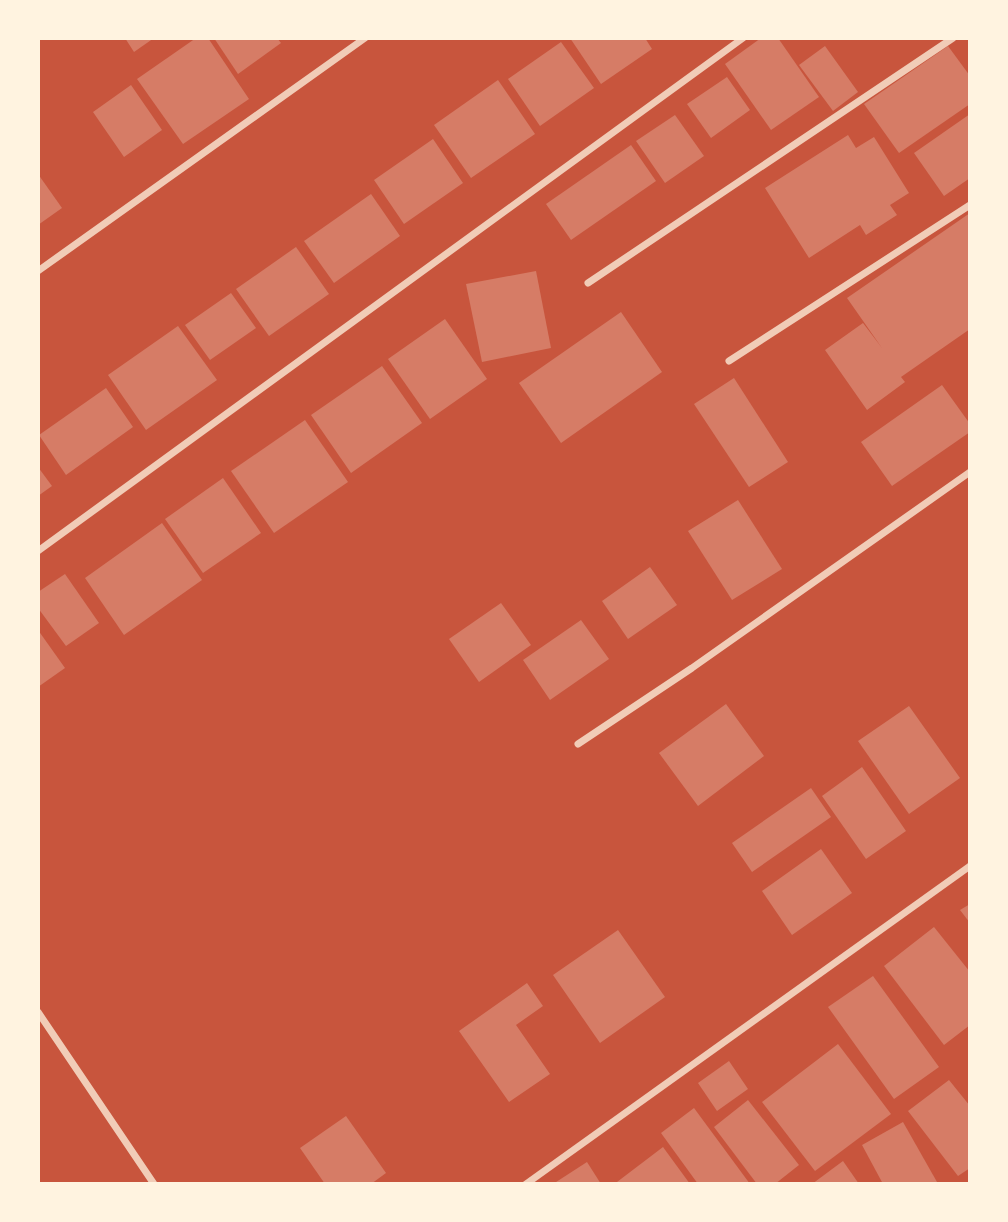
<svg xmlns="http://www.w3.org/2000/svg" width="1008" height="1222" font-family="Roboto,sans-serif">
  <rect width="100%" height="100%" fill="#c8553d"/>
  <!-- building -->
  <g fill="#d67c66">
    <polygon points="125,38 154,38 134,52"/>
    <polygon points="196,38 208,38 249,99 183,144 137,79"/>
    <polygon points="214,38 277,38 281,43 238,74"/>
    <polygon points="570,38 645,38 652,49 601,84"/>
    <polygon points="761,38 778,38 819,97 771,130 725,64"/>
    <polygon points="561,42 594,88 540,126 508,79"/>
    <polygon points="825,46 858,92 833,111 799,65"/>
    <polygon points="948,46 970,76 970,104 899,153 864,104"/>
    <polygon points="727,77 750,110 711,138 687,104"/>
    <polygon points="498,80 535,134 471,178 434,125"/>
    <polygon points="131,85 162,130 124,157 93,112"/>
    <polygon points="970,114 970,178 944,196 914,153"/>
    <polygon points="675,115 704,156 665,183 636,141"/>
    <polygon points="848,135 856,148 874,137 909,193 890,205 897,215 866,235 860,225 809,258 765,188"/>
    <polygon points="433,139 463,183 404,224 374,180"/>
    <polygon points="631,145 656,181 571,240 546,204"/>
    <polygon points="38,174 62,208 38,225"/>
    <polygon points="371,194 400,236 334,283 304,241"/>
    <polygon points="970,213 970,329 901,377 905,382 867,410 825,350 863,323 882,348 847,298"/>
    <polygon points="296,247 329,294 269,336 236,289"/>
    <polygon points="536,271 551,348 482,362 466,284"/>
    <polygon points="231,293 256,328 210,360 185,325"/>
    <polygon points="621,312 662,372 561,443 519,383"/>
    <polygon points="445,319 487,379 430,419 388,359"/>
    <polygon points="178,326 217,380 146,430 108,375"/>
    <polygon points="382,366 422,423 351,473 311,415"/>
    <polygon points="734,378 788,462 749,487 694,404"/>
    <polygon points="942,385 970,424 970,432 892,486 861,442"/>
    <polygon points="106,388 133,427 66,475 39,435"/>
    <polygon points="305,420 348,482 274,533 231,471"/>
    <polygon points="38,467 52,486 38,496"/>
    <polygon points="223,478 261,533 203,573 165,519"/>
    <polygon points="738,500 782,569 732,600 688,531"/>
    <polygon points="162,523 202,580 124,635 85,578"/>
    <polygon points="650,567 677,605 628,639 602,601"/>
    <polygon points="65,574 99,623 66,646 38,608 38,592"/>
    <polygon points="501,603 531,645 479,682 449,639"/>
    <polygon points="581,620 609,659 550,700 523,660"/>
    <polygon points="38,630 65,668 38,687"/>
    <polygon points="726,704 764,756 698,806 659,753"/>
    <polygon points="909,706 960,778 909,814 858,741"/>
    <polygon points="862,767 906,831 866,859 822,796"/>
    <polygon points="811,788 831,817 752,872 732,843"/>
    <polygon points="821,849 852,893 792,935 762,891"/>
    <polygon points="970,904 970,923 960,910"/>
    <polygon points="934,927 970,972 970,1025 944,1045 884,966"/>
    <polygon points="618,930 665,997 600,1043 553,975"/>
    <polygon points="873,976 939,1067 894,1099 828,1007"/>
    <polygon points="527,983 543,1006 516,1025 550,1074 509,1102 459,1031"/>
    <polygon points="838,1044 891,1114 815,1171 762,1102"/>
    <polygon points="729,1061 748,1089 717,1111 698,1083"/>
    <polygon points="949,1080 970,1106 970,1168 958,1176 908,1111"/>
    <polygon points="748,1100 799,1165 775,1184 757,1184 714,1127"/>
    <polygon points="694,1108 750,1184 698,1184 661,1133"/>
    <polygon points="346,1116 386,1173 371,1184 325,1184 300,1148"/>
    <polygon points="903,1122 937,1182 935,1184 883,1184 862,1145"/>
    <polygon points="663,1147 690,1184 618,1184 617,1182"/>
    <polygon points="843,1161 859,1184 812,1184"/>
    <polygon points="587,1162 601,1184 553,1184"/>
  </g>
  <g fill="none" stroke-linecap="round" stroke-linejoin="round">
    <!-- minor -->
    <g stroke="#f1ccb7" stroke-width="7">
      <polyline points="38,271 365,38"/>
      <polyline points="588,283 953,38"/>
      <polyline points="729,361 970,205"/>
      <polyline points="38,551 743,38"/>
      <polyline points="578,744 692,668 970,472"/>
      <polyline points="38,1012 154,1184"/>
      <polyline points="526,1184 970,866"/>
    </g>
  </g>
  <!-- border -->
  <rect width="1008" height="1222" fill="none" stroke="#fff3e0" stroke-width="80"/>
</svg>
